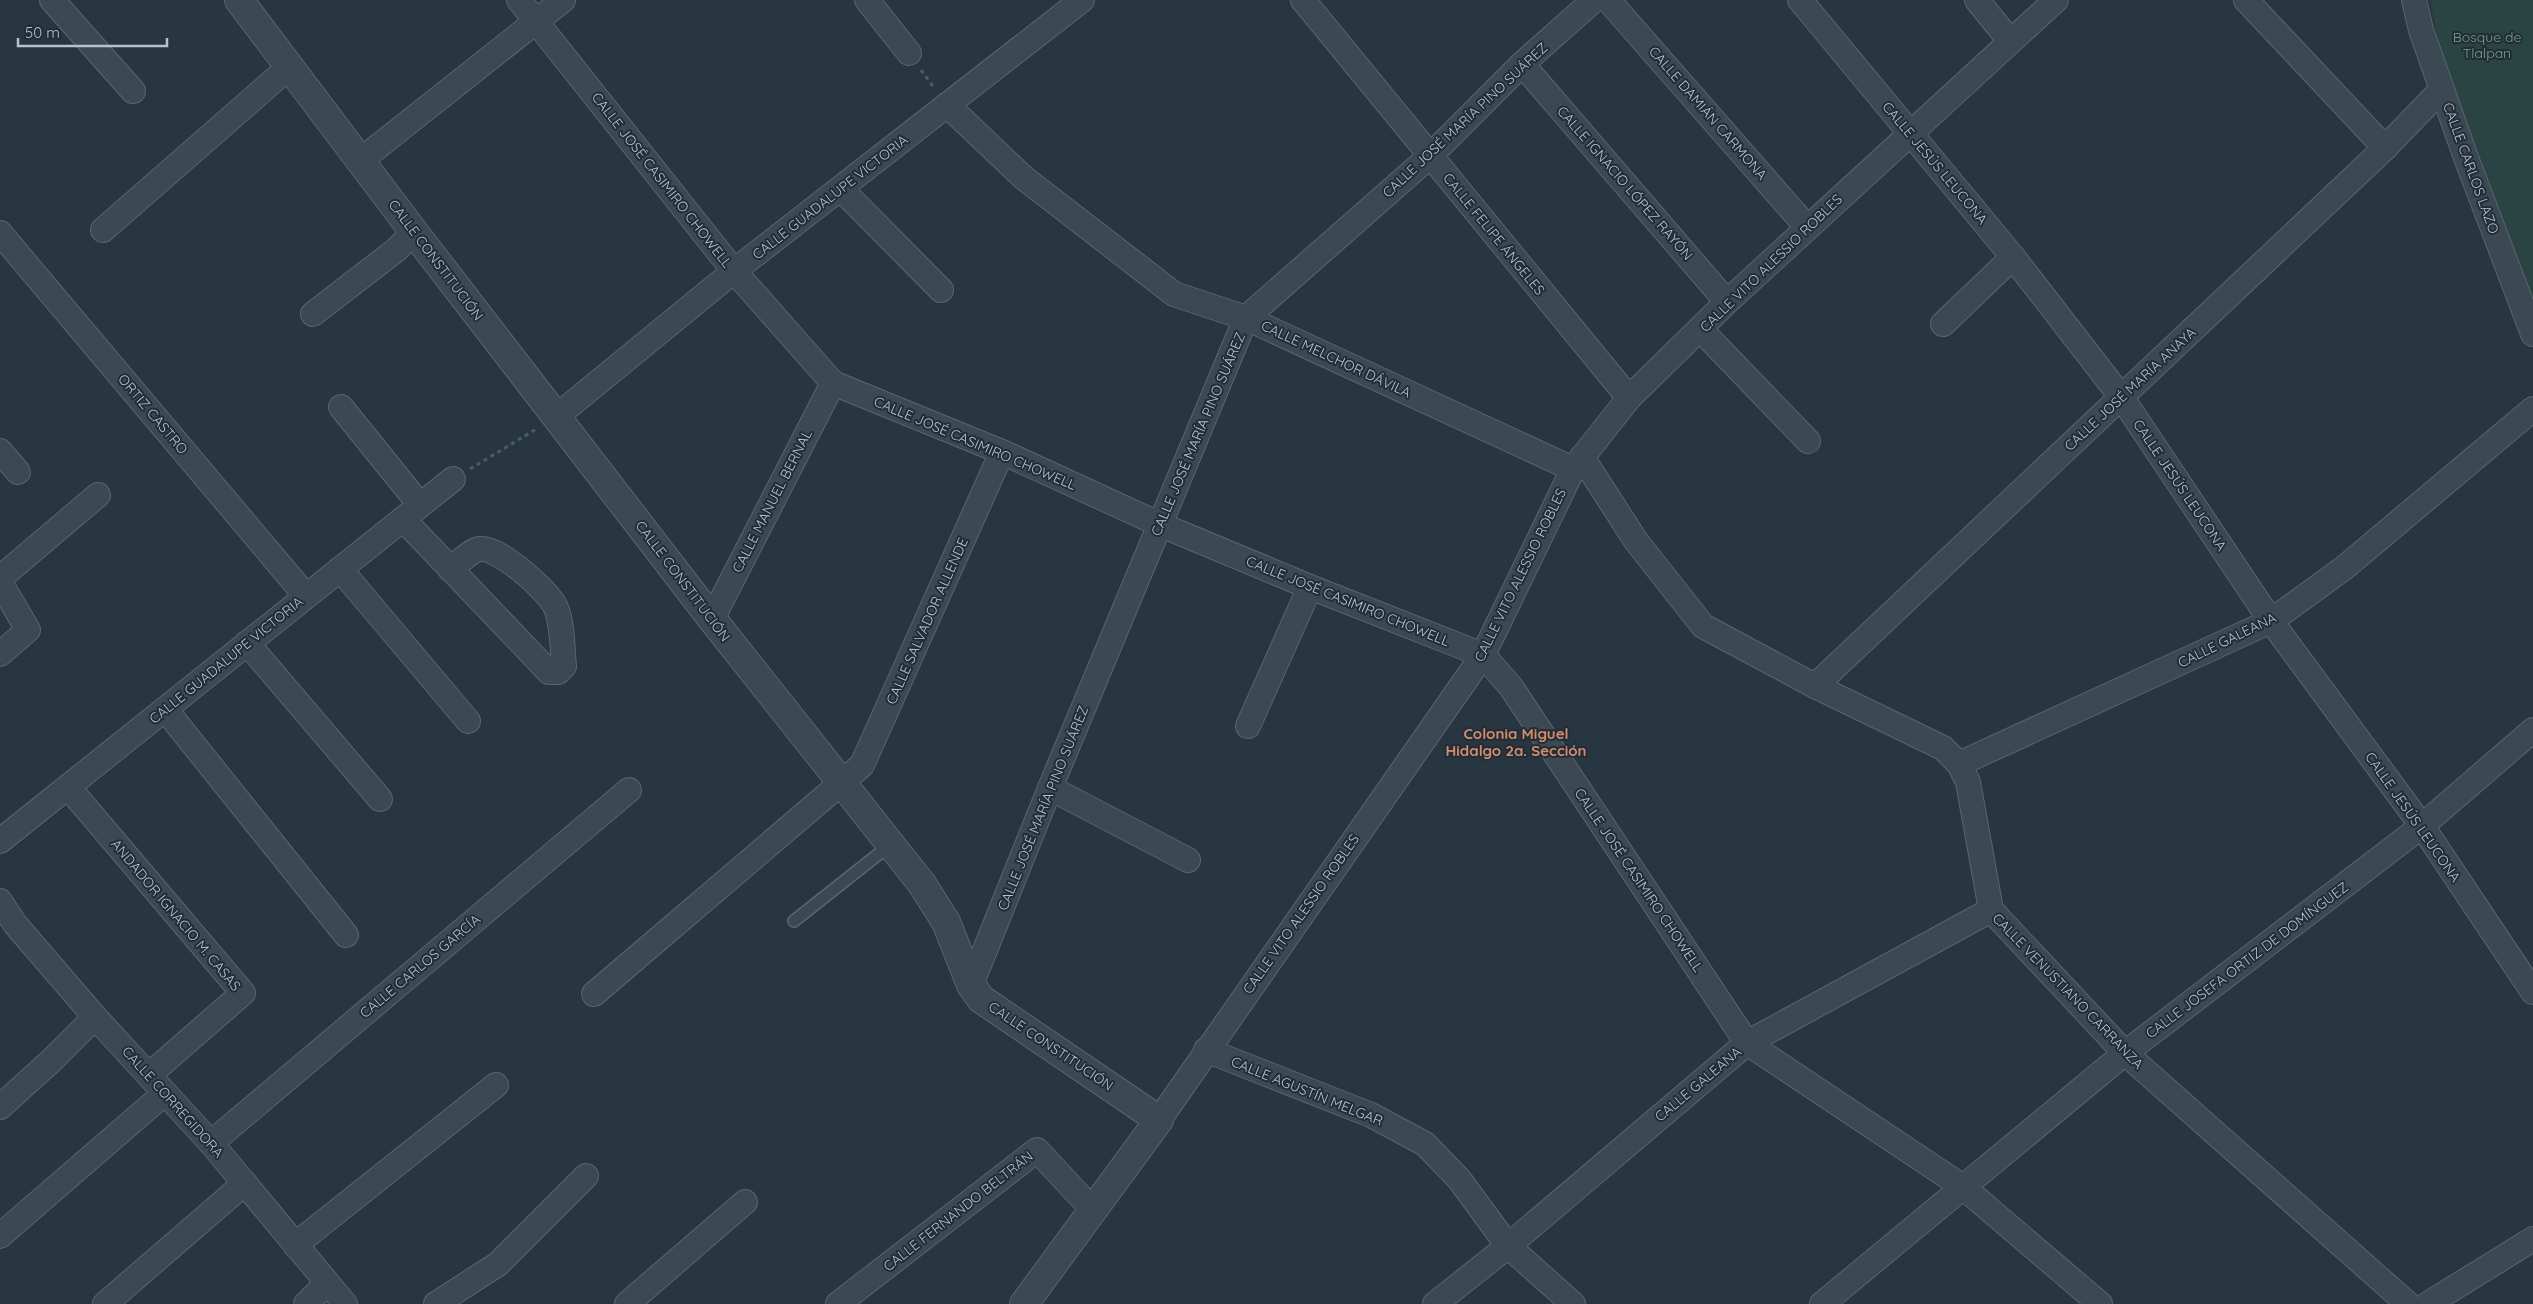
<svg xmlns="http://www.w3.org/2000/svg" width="2533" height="1304" font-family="Quicksand,sans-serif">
  <rect width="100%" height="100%" fill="#283642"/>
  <!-- green -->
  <polygon fill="#2a4343" points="2430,0 2533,0 2533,314 2439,46"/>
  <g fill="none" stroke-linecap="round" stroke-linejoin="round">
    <defs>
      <polyline id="service" points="794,921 890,845"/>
      <g id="minor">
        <polyline points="52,0 133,91"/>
        <polyline points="519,0 734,271 833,383 1002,452 1161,525 1310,587 1483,655 1511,687 1747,1043 1963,1187 2100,1304"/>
        <polyline points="867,0 909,53"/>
        <polyline points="1303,0 1629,398"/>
        <polyline points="1608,0 1807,227"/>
        <polyline points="1800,0 2013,257 2122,398 2271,621 2422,826 2533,992"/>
        <polyline points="1977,0 2010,41"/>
        <polyline points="2246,0 2385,148"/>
        <polyline points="2414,0 2421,30 2465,155 2533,334"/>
        <polyline points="1522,64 1727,302"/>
        <polyline points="947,105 1024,178 1174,294 1246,318 1573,469"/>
        <polyline points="361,160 563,0"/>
        <polyline points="841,189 941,290"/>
        <polyline points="103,230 289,67"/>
        <polyline points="0,233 306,596"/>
        <polyline points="313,314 396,250 414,232"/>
        <polyline points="1943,324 2013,257"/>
        <polyline points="1701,330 1808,441"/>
        <polyline points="341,407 420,505"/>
        <polyline points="557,416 734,271 1082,0"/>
        <polyline points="0,451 18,472"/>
        <polyline points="1582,457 1636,541 1703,626 1815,686 1943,748 1959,764 1968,782 1991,910 2125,1053 2408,1304"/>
        <path d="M403,519L549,672H558L564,666C562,648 563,625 556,608C549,591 498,546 479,549C470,551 458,564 450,569"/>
        <polyline points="340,569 468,721"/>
        <polyline points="0,578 98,495"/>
        <polyline points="0,582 28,630 0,654"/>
        <polyline points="712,619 833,383"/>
        <polyline points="247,643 380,799"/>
        <polyline points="1815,686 2385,148 2442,89"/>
        <polyline points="165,709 346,935"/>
        <polyline points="1248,726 1310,587"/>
        <polyline points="1959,764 2271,621 2344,568 2533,409"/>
        <polyline points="68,787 243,993 149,1075"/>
        <polyline points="1050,788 1188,860"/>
        <polyline points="0,841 453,479"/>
        <polyline points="0,901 15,924 95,1017 211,1143 345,1304"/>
        <polyline points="971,985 1050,788 1246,318 1430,156 1522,64 1594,0"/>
        <polyline points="594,994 862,765 1002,452"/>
        <polyline points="1206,1050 1371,1115 1425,1144 1459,1179 1508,1246 1573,1304"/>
        <polyline points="0,1107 52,1060 95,1017"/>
        <polyline points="1159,1120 1483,655 1573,469 1629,398 1727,302 2056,0"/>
        <polyline points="211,1143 629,790"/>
        <polyline points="0,1236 165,1093"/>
        <polyline points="295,1245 496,1085"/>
        <polyline points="105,1304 245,1183"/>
        <polyline points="306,1304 327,1283"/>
        <polyline points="436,1304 498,1264 586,1176"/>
        <polyline points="627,1304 745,1202"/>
        <polyline points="838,1304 1037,1150 1092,1209"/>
        <polyline points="1435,1304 1508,1246 1747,1043 1991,910"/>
        <polyline points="1822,1304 2125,1053 2422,826 2533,730"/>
        <polyline points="2428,1304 2533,1239"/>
      </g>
      <polyline id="tertiary" points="239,0 414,232 712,619 922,884 946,922 971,985 981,999 1159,1120 1024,1304"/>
    </defs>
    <!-- service casing -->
    <use href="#service" stroke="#5a656f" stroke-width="14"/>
    <!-- minor casing -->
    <use href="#minor" stroke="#5a656f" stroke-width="26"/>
    <!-- tertiary casing -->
    <use href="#tertiary" stroke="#5a656f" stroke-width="30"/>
    <!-- path -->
    <g stroke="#485f5f" stroke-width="3" stroke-dasharray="4 4" stroke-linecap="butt">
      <polyline points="921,70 935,89"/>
      <polyline points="470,469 538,428"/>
    </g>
    <!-- service -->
    <use href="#service" stroke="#3c4852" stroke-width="11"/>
    <!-- minor -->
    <use href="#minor" stroke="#3c4852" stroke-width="24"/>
    <!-- tertiary -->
    <use href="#tertiary" stroke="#3c4852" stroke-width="28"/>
  </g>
  <g text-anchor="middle" stroke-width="4" stroke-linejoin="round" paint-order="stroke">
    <!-- park labels -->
    <g font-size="14" fill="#78a17d" stroke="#212d37">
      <text x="2487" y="42">Bosque de<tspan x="2487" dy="16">Tlalpan</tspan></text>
    </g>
    <!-- street labels -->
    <g font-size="14" fill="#b9c2cc" stroke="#212d37">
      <text transform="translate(1708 113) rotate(49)" y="5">CALLE DAMIÁN CARMONA</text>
      <text transform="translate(1465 120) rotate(-43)" y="5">CALLE JOSÉ MARÍA PINO SUÁREZ</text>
      <text transform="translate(1935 163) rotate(50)" y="5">CALLE JESÚS LEUCONA</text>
      <text transform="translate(2471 168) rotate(70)" y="5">CALLE CARLOS LAZO</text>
      <text transform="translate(662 180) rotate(52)" y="5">CALLE JOSÉ CASIMIRO CHOWELL</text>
      <text transform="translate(1625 183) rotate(49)" y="5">CALLE IGNACIO LÓPEZ RAYÓN</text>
      <text transform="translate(830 197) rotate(-38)" y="5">CALLE GUADALUPE VICTORIA</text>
      <text transform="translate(1494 234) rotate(51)" y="5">CALLE FELIPE ÁNGELES</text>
      <text transform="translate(436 260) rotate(53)" y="5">CALLE CONSTITUCIÓN</text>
      <text transform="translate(1771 263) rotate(-44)" y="5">CALLE VITO ALESSIO ROBLES</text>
      <text transform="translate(1336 359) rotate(25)" y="5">CALLE MELCHOR DÁVILA</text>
      <text transform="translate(2130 389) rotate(-43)" y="5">CALLE JOSÉ MARÍA ANAYA</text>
      <text transform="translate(153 414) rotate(50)" y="5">ORTIZ CASTRO</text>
      <text transform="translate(1198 434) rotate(-67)" y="5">CALLE JOSÉ MARÍA PINO SUÁREZ</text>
      <text transform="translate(975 443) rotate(23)" y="5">CALLE JOSÉ CASIMIRO CHOWELL</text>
      <text transform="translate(2180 485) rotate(56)" y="5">CALLE JESÚS LEUCONA</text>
      <text transform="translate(772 501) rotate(-63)" y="5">CALLE MANUEL BERNAL</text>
      <text transform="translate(1520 575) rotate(-64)" y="5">CALLE VITO ALESSIO ROBLES</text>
      <text transform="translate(683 581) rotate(53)" y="5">CALLE CONSTITUCIÓN</text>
      <text transform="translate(1348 601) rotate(22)" y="5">CALLE JOSÉ CASIMIRO CHOWELL</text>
      <text transform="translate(927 621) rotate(-66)" y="5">CALLE SALVADOR ALLENDE</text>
      <text transform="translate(2227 640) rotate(-26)" y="5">CALLE GALEANA</text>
      <text transform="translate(226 660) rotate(-39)" y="5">CALLE GUADALUPE VICTORIA</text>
      <text transform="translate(1043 808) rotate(-68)" y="5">CALLE JOSÉ MARÍA PINO SUÁREZ</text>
      <text transform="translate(2413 817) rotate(55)" y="5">CALLE JESÚS LEUCONA</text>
      <text transform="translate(1639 880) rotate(56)" y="5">CALLE JOSÉ CASIMIRO CHOWELL</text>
      <text transform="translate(1301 914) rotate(-55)" y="5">CALLE VITO ALESSIO ROBLES</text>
      <text transform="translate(176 915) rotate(50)" y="5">ANDADOR IGNACIO M. CASAS</text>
      <text transform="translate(2247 960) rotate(-37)" y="5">CALLE JOSEFA ORTIZ DE DOMÍNGUEZ</text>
      <text transform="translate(420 966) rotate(-40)" y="5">CALLE CARLOS GARCÍA</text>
      <text transform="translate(2068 991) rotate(46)" y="5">CALLE VENUSTIANO CARRANZA</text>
      <text transform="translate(1051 1046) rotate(34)" y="5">CALLE CONSTITUCIÓN</text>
      <text transform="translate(1698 1084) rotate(-40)" y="5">CALLE GALEANA</text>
      <text transform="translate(1307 1091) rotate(22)" y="5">CALLE AGUSTÍN MELGAR</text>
      <text transform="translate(173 1102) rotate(48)" y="5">CALLE CORREGIDORA</text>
      <text transform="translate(958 1211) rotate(-38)" y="5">CALLE FERNANDO BELTRÁN</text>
    </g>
    <!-- neighbourhood labels -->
    <g font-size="15" font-weight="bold" fill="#d38c6d" stroke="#212d37">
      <text x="1516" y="739">Colonia Miguel<tspan x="1516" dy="17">Hidalgo 2a. Sección</tspan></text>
    </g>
  </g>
  <!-- scale -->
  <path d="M18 38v8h149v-8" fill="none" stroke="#b9c2cc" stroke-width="2.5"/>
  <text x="25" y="38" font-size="15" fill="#b9c2cc" stroke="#212d37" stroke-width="4" paint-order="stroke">50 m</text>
</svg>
